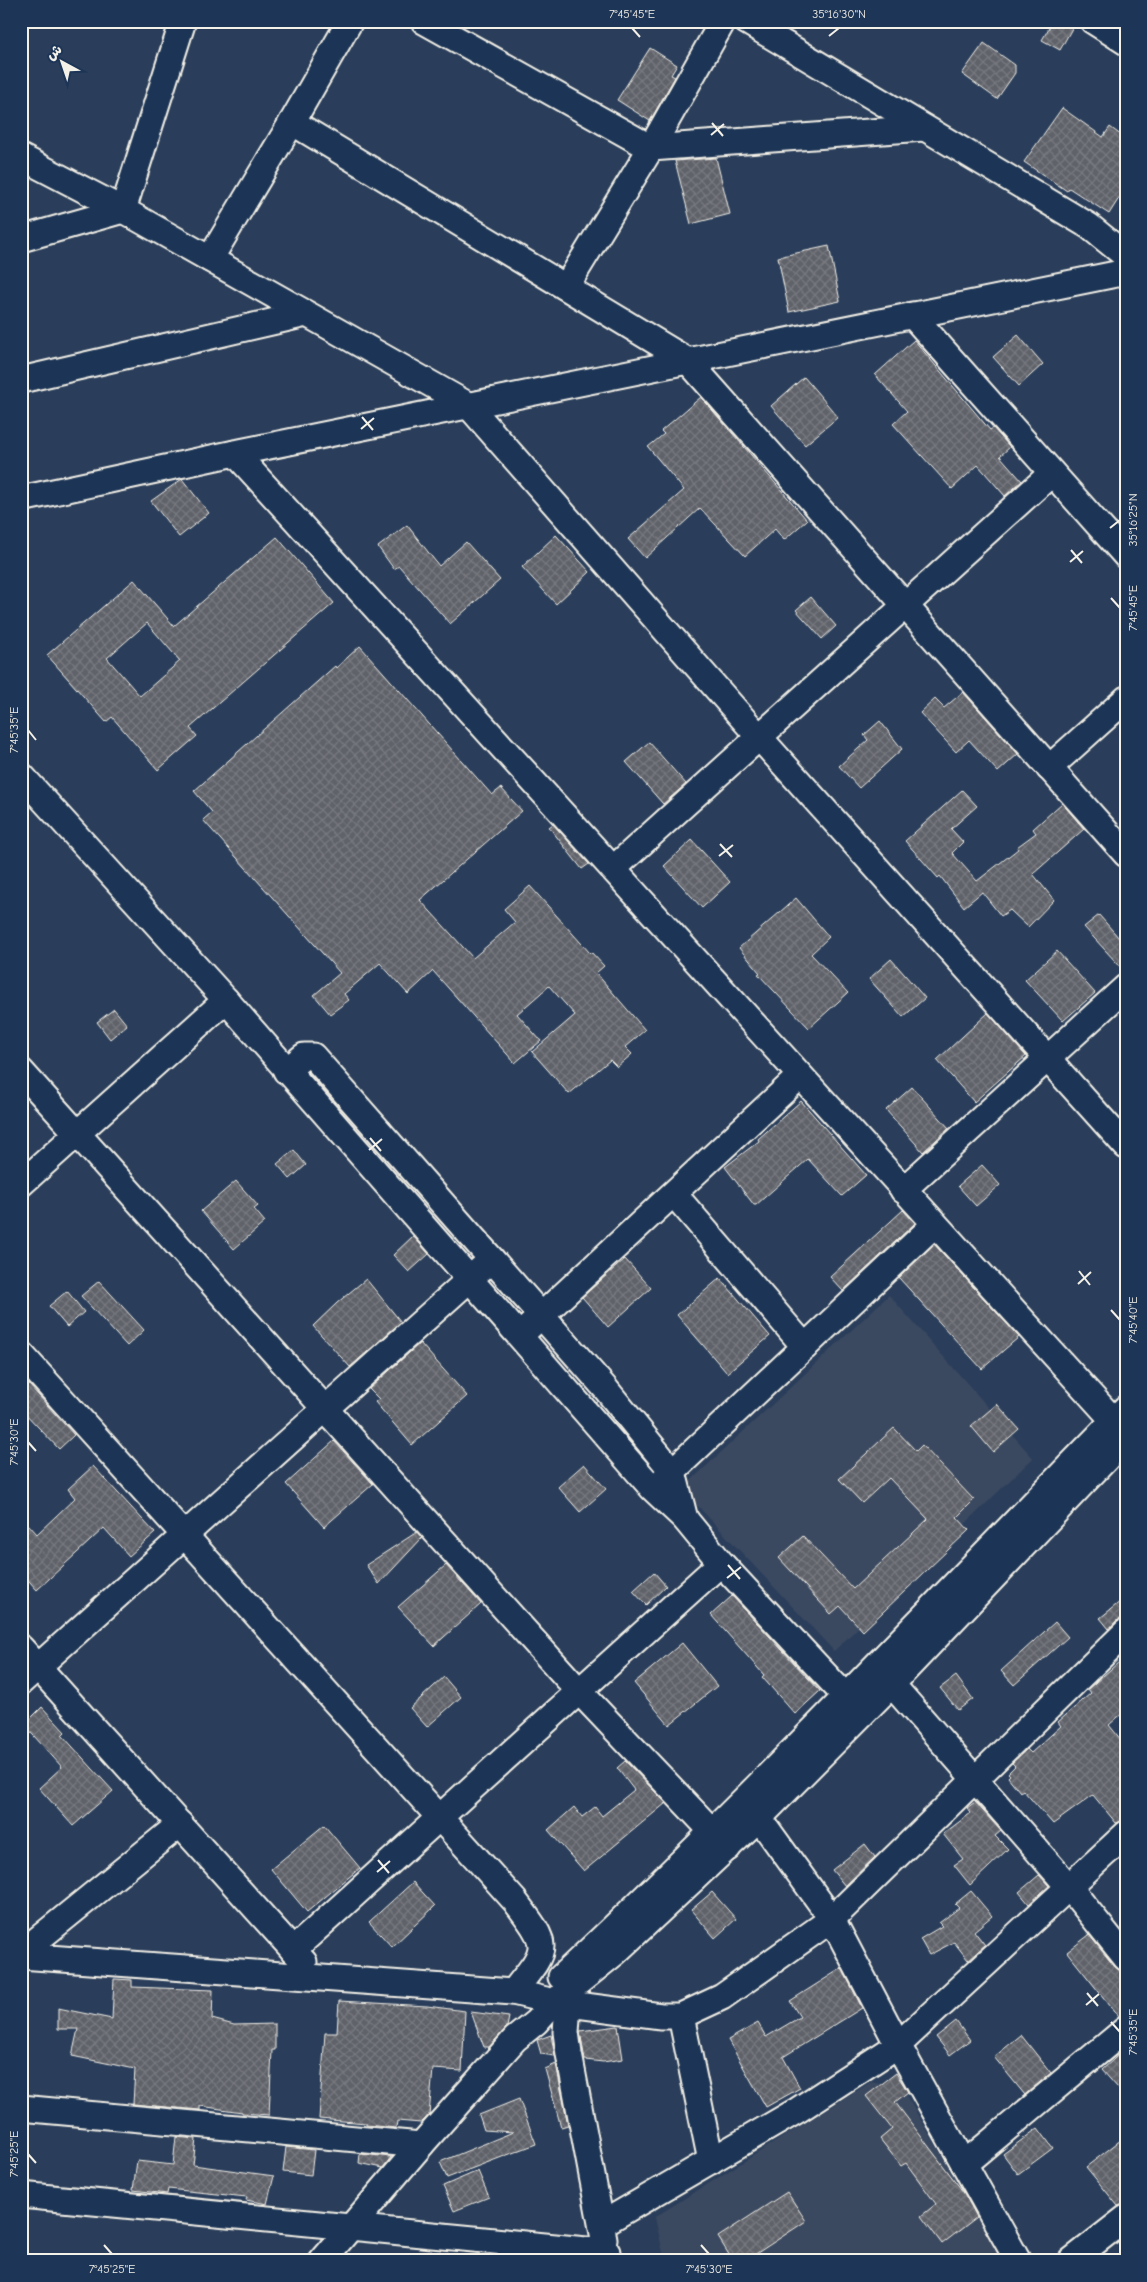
<svg xmlns="http://www.w3.org/2000/svg" width="1147" height="2282" font-family="'Comic Neue','Playpen Sans Arabic',sans-serif">
  <defs>
    <pattern id="building-cross-hatch" width="8" height="8" patternUnits="userSpaceOnUse" patternTransform="scale(1.25)"><rect width="8" height="8" fill="#60626a"/><path d="M0 0l8 8M0 8l8-8" fill="none" stroke="#77797f"/></pattern>
  </defs>
  <rect width="100%" height="100%" fill="#2a3e5b"/>
  <filter id="ink" filterUnits="userSpaceOnUse"><feTurbulence type="fractalNoise" baseFrequency=".02" numOctaves="2"/><feDisplacementMap in="SourceGraphic" scale="10" xChannelSelector="R" yChannelSelector="G"/><feConvolveMatrix kernelMatrix="1 2 1 2 8 2 1 2 1" color-interpolation-filters="sRGB"/></filter>
  <g filter="url(#ink)">
    <!-- built -->
    <g fill="#3a4960">
      <polygon points="889,1295 1033,1458 834,1651 682,1489"/>
      <polygon points="871,2082 902,2089 1006,2261 665,2261 655,2217"/>
    </g>
    <!-- building -->
    <g fill="url(#building-cross-hatch)" stroke="#f4f1e8" fill-rule="evenodd">
      <polygon points="1053,21 1076,21 1060,50 1042,40"/>
      <polygon points="984,43 1015,65 1015,73 997,99 962,74"/>
      <polygon points="650,48 677,65 671,75 675,77 650,121 617,100"/>
      <polygon points="1062,108 1103,137 1110,127 1126,139 1126,187 1109,214 1069,188 1067,191 1024,162"/>
      <polygon points="716,158 730,214 691,224 675,161"/>
      <polygon points="829,246 840,301 789,312 778,257"/>
      <polygon points="1018,335 1043,364 1019,386 993,357"/>
      <polygon points="914,340 990,430 993,428 1010,447 1000,456 1022,481 1005,496 978,465 952,489 893,424 907,411 875,375"/>
      <polygon points="804,377 838,417 805,445 771,406"/>
      <polygon points="701,397 807,520 784,540 775,529 745,556 700,508 645,558 628,539 684,490 648,447 664,434 661,431"/>
      <polygon points="182,479 209,513 179,537 151,501"/>
      <polygon points="407,525 439,566 466,542 500,580 450,624 399,566 394,569 378,547"/>
      <polygon points="556,535 590,572 556,604 522,567"/>
      <path d="M277,537L334,603L190,728L197,736L158,770L112,717L106,722L47,655L134,580L174,626ZM147,623L180,661L140,696L107,658Z"/>
      <polygon points="811,597 836,626 822,639 796,610"/>
      <polygon points="360,646 492,795 501,788 522,811 420,900 473,958 515,922 504,909 530,886 590,953 591,952 604,966 596,973 645,1030 625,1047 632,1054 617,1067 610,1060 569,1094 532,1052 575,1015 549,986 517,1014 541,1041 515,1063 433,971 408,994 380,963 344,994 349,1000 330,1014 314,995 340,973 203,820 212,812 194,791 335,666 336,668"/>
      <polygon points="963,692 1018,754 998,772 969,740 956,752 920,713 935,699 944,708"/>
      <polygon points="880,721 902,749 859,788 839,766 868,740 864,735"/>
      <polygon points="649,742 686,784 663,804 626,762"/>
      <polygon points="962,790 977,806 951,829 963,842 952,853 977,881 1018,849 1017,847 1036,833 1033,829 1062,803 1084,829 1033,874 1054,900 1028,927 1010,910 1001,916 982,892 964,907 940,876 938,878 905,841"/>
      <polygon points="553,824 589,864 582,869 549,827"/>
      <polygon points="692,840 730,882 702,908 664,866"/>
      <polygon points="796,898 829,937 811,954 848,993 809,1028 758,974 760,973 739,948"/>
      <polygon points="1099,915 1126,946 1126,973 1084,927"/>
      <polygon points="1057,951 1095,993 1063,1021 1025,980"/>
      <polygon points="891,959 925,998 903,1017 869,979"/>
      <polygon points="114,1009 127,1025 110,1039 97,1022"/>
      <polygon points="988,1013 1026,1056 974,1102 937,1060"/>
      <polygon points="912,1087 949,1128 923,1152 886,1110"/>
      <polygon points="801,1101 866,1175 842,1196 808,1159 756,1205 754,1205 725,1167 759,1141 758,1139"/>
      <polygon points="294,1150 306,1165 290,1179 277,1164"/>
      <polygon points="982,1165 1000,1185 976,1206 958,1186"/>
      <polygon points="236,1181 258,1206 254,1209 265,1222 234,1249 201,1211"/>
      <polygon points="903,1210 915,1223 843,1291 830,1277"/>
      <polygon points="413,1236 429,1254 409,1272 393,1255"/>
      <polygon points="934,1244 1019,1337 982,1369 899,1278"/>
      <polygon points="625,1259 651,1288 608,1327 582,1297"/>
      <polygon points="720,1278 770,1336 727,1373 677,1315"/>
      <polygon points="366,1279 401,1322 350,1367 313,1326 337,1303"/>
      <polygon points="99,1281 144,1330 127,1346 81,1296"/>
      <polygon points="67,1291 84,1312 67,1327 49,1306"/>
      <polygon points="420,1343 467,1396 412,1445 375,1402 379,1399 369,1389"/>
      <polygon points="21,1376 74,1435 59,1449 21,1409"/>
      <polygon points="997,1404 1019,1429 993,1452 971,1426"/>
      <polygon points="894,1428 916,1451 922,1445 974,1500 957,1517 969,1530 863,1631 840,1606 831,1614 779,1558 803,1536 853,1589 928,1519 889,1478 862,1503 839,1479"/>
      <polygon points="334,1441 373,1484 324,1527 286,1484"/>
      <polygon points="584,1464 606,1489 580,1512 558,1487"/>
      <polygon points="93,1466 155,1533 129,1556 104,1528 37,1590 21,1572 21,1516 37,1534 75,1498 68,1489"/>
      <polygon points="417,1532 422,1538 379,1584 366,1565"/>
      <polygon points="446,1565 481,1604 434,1646 398,1607"/>
      <polygon points="654,1572 666,1586 646,1605 633,1591"/>
      <polygon points="732,1596 820,1691 795,1714 762,1677 764,1675 711,1615"/>
      <polygon points="1126,1597 1126,1618 1116,1621 1109,1629 1100,1618"/>
      <polygon points="1055,1622 1068,1637 1014,1685 1001,1671"/>
      <polygon points="682,1643 717,1686 669,1725 634,1683"/>
      <polygon points="1126,1656 1126,1710 1109,1725 1126,1746 1126,1820 1116,1823 1093,1795 1053,1824 1023,1790 1020,1792 1008,1777 1010,1775 1008,1773 1015,1766 1012,1763 1027,1749 1031,1753 1061,1726 1058,1722 1091,1693 1088,1689"/>
      <polygon points="956,1676 973,1699 958,1710 940,1688"/>
      <polygon points="444,1677 461,1697 427,1727 410,1708"/>
      <polygon points="42,1707 65,1732 62,1735 113,1791 73,1826 39,1788 62,1767 24,1725"/>
      <polygon points="625,1761 666,1803 584,1871 548,1830 574,1807 582,1817 595,1807 602,1816 634,1790 617,1768"/>
      <polygon points="975,1802 1001,1831 995,1836 1008,1849 970,1885 954,1865 963,1859 943,1834 971,1813 967,1808"/>
      <polygon points="324,1825 360,1868 307,1912 271,1869"/>
      <polygon points="865,1844 875,1857 845,1886 832,1870"/>
      <polygon points="1039,1875 1049,1886 1029,1904 1019,1892"/>
      <polygon points="413,1882 435,1906 392,1947 369,1922"/>
      <polygon points="971,1891 992,1916 974,1931 985,1945 968,1960 954,1942 929,1955 920,1939 942,1926 939,1923 959,1908 955,1904"/>
      <polygon points="712,1892 736,1919 715,1938 691,1910"/>
      <polygon points="1089,1935 1115,1967 1126,1972 1126,2015 1119,2017 1067,1952"/>
      <polygon points="842,1968 862,2008 783,2057 800,2088 766,2107 728,2040 758,2023 766,2037 800,2017 790,2001"/>
      <polygon points="114,1979 132,1980 132,1987 213,1990 212,2019 234,2025 275,2024 275,2050 272,2050 269,2115 242,2113 242,2112 200,2106 200,2110 133,2104 135,2069 72,2056 78,2029 58,2029 58,2008 112,2019"/>
      <polygon points="339,2001 427,2006 465,2011 462,2071 433,2069 429,2115 421,2123 397,2121 396,2128 366,2125 366,2123 319,2119 325,2033 337,2033"/>
      <polygon points="471,2012 509,2017 507,2027 489,2047 484,2047"/>
      <polygon points="956,2021 970,2040 950,2055 936,2037"/>
      <polygon points="618,2026 623,2059 603,2062 585,2060 580,2031"/>
      <polygon points="551,2035 555,2056 541,2054 537,2040"/>
      <polygon points="1021,2035 1051,2073 1025,2095 994,2057"/>
      <polygon points="1126,2048 1126,2097 1102,2070"/>
      <polygon points="556,2064 568,2125 561,2127 545,2069"/>
      <polygon points="896,2073 908,2092 895,2102 964,2193 977,2217 942,2244 921,2216 936,2204 906,2163 901,2166 880,2139 892,2129 866,2096"/>
      <polygon points="519,2099 536,2144 447,2178 440,2162 513,2132 484,2130 479,2115"/>
      <polygon points="1038,2128 1053,2148 1018,2174 1003,2154"/>
      <polygon points="1126,2136 1126,2204 1118,2206 1086,2167"/>
      <polygon points="176,2137 196,2139 193,2165 274,2176 267,2204 246,2200 247,2197 168,2189 167,2194 133,2190 137,2161 173,2165"/>
      <polygon points="286,2147 314,2150 311,2175 283,2172"/>
      <polygon points="360,2154 391,2157 383,2168 359,2163"/>
      <polygon points="478,2171 489,2197 454,2211 443,2186"/>
      <polygon points="787,2192 806,2221 745,2261 733,2261 718,2237"/>
    </g>
    <g fill="none" stroke-linecap="round" stroke-linejoin="round">
      <defs>
        <g id="minor">
          <polyline points="350,21 292,122 688,361 1126,854"/>
          <polyline points="424,21 651,148 924,128"/>
          <polyline points="746,21 1089,226 1126,256"/>
          <polyline points="1093,21 1126,42"/>
          <polyline points="21,157 123,210 468,405 760,738 1126,1146"/>
          <polyline points="21,239 123,210 183,21"/>
          <polyline points="210,259 292,122"/>
          <polyline points="566,287 651,148 723,21"/>
          <polyline points="912,315 1126,556"/>
          <polyline points="21,380 306,314"/>
          <polyline points="235,453 1126,1434"/>
          <polyline points="21,499 235,453 1126,272"/>
          <polyline points="1049,768 1126,699"/>
          <polyline points="21,775 226,1000 653,1489 685,1519 721,1563 862,1714"/>
          <polyline points="613,869 1052,473"/>
          <polyline points="21,1071 578,1690 728,1848"/>
          <polyline points="286,1071 304,1056 313,1056 605,1388 673,1472 685,1519"/>
          <polyline points="21,1184 226,1000"/>
          <polyline points="903,1190 1126,987"/>
          <polyline points="674,1194 805,1347"/>
          <polyline points="528,1328 800,1076"/>
          <path d="M21,1354L515,1901C551,1948 549,1947 513,1992"/>
          <polyline points="660,1483 935,1224"/>
          <polyline points="21,1648 304,1962"/>
          <polyline points="881,1672 1069,1887 1126,1958"/>
          <polyline points="21,1682 482,1268"/>
          <polyline points="749,1804 832,1919 898,2045 1018,2261"/>
          <polyline points="31,1945 180,1824"/>
          <polyline points="293,1950 721,1563"/>
          <polyline points="21,1956 513,1992 554,2002 661,2016 681,2016 722,1997 832,1919 1126,1632"/>
          <path d="M561,1977C756,1795 939,1599 1126,1408"/>
          <polyline points="568,2004 566,2032 569,2054 604,2239"/>
          <polyline points="681,2016 711,2161"/>
          <polyline points="21,2108 421,2145"/>
          <polyline points="964,2164 1126,2029"/>
          <polyline points="21,2195 607,2252"/>
          <polyline points="602,2224 798,2110 898,2045 1126,1834"/>
          <polyline points="322,2261 421,2145 515,2039 536,2022 554,2002 616,1952 759,1818 891,1685 1126,1438"/>
          <polyline points="1071,2261 1126,2218"/>
        </g>
      </defs>
      <!-- minor casing -->
      <use href="#minor" stroke="#f4f1e8" stroke-width="29"/>
      <!-- minor -->
      <use href="#minor" stroke="#1d3557" stroke-width="25"/>
    </g>
  </g>
  <!-- ticks -->
  <path fill="none" stroke="#f4f1e8" stroke-width="2" d="M632,28L640,37M829,36L839,28M712,123L723,136M711,135L724,124M362,417L373,430M361,429L374,418M1110,528L1120,520M1071,550L1082,563M1070,562L1083,551M1111,598L1120,608M28,730L36,740M720,844L732,857M719,856L733,845M370,1138L381,1151M369,1150L382,1139M1079,1271L1090,1285M1078,1284L1091,1272M1111,1310L1120,1320M28,1442L36,1451M728,1565L740,1579M727,1578L741,1567M378,1860L389,1873M377,1872L390,1861M1087,1993L1098,2006M1086,2005L1099,1994M1111,2022L1120,2032M28,2154L36,2163M104,2245L112,2254M701,2245L709,2254"/>
  <!-- margin -->
  <rect width="1147" height="2282" fill="none" stroke="#1d3557" stroke-width="55"/>
  <!-- north arrow -->
  <g transform="translate(62 62) rotate(320)" stroke="#1d3557" stroke-width="4" paint-order="stroke">
  <path d="M0-4L9 19L0 12L-9 19Z" fill="#f4f1e8"/>
  <text y="-8" font-size="14" font-weight="bold" text-anchor="middle" fill="#f4f1e8">ش</text>
  </g>
  <rect x="28" y="28" width="1092" height="2226" fill="none" stroke="#f4f1e8" stroke-width="2"/>
  <g font-size="12" text-anchor="middle" fill="#f4f1e8">
    <text x="632" y="18">7°45'45"E</text>
    <text x="839" y="18">35°16'30"N</text>
    <text transform="translate(1133 520) rotate(-90)" y="4">35°16'25"N</text>
    <text transform="translate(1133 608) rotate(-90)" y="4">7°45'45"E</text>
    <text transform="translate(14 730) rotate(-90)" y="4">7°45'35"E</text>
    <text transform="translate(1133 1320) rotate(-90)" y="4">7°45'40"E</text>
    <text transform="translate(14 1442) rotate(-90)" y="4">7°45'30"E</text>
    <text transform="translate(1133 2032) rotate(-90)" y="4">7°45'35"E</text>
    <text transform="translate(14 2154) rotate(-90)" y="4">7°45'25"E</text>
    <text x="112" y="2273">7°45'25"E</text>
    <text x="709" y="2273">7°45'30"E</text>
  </g>
</svg>
